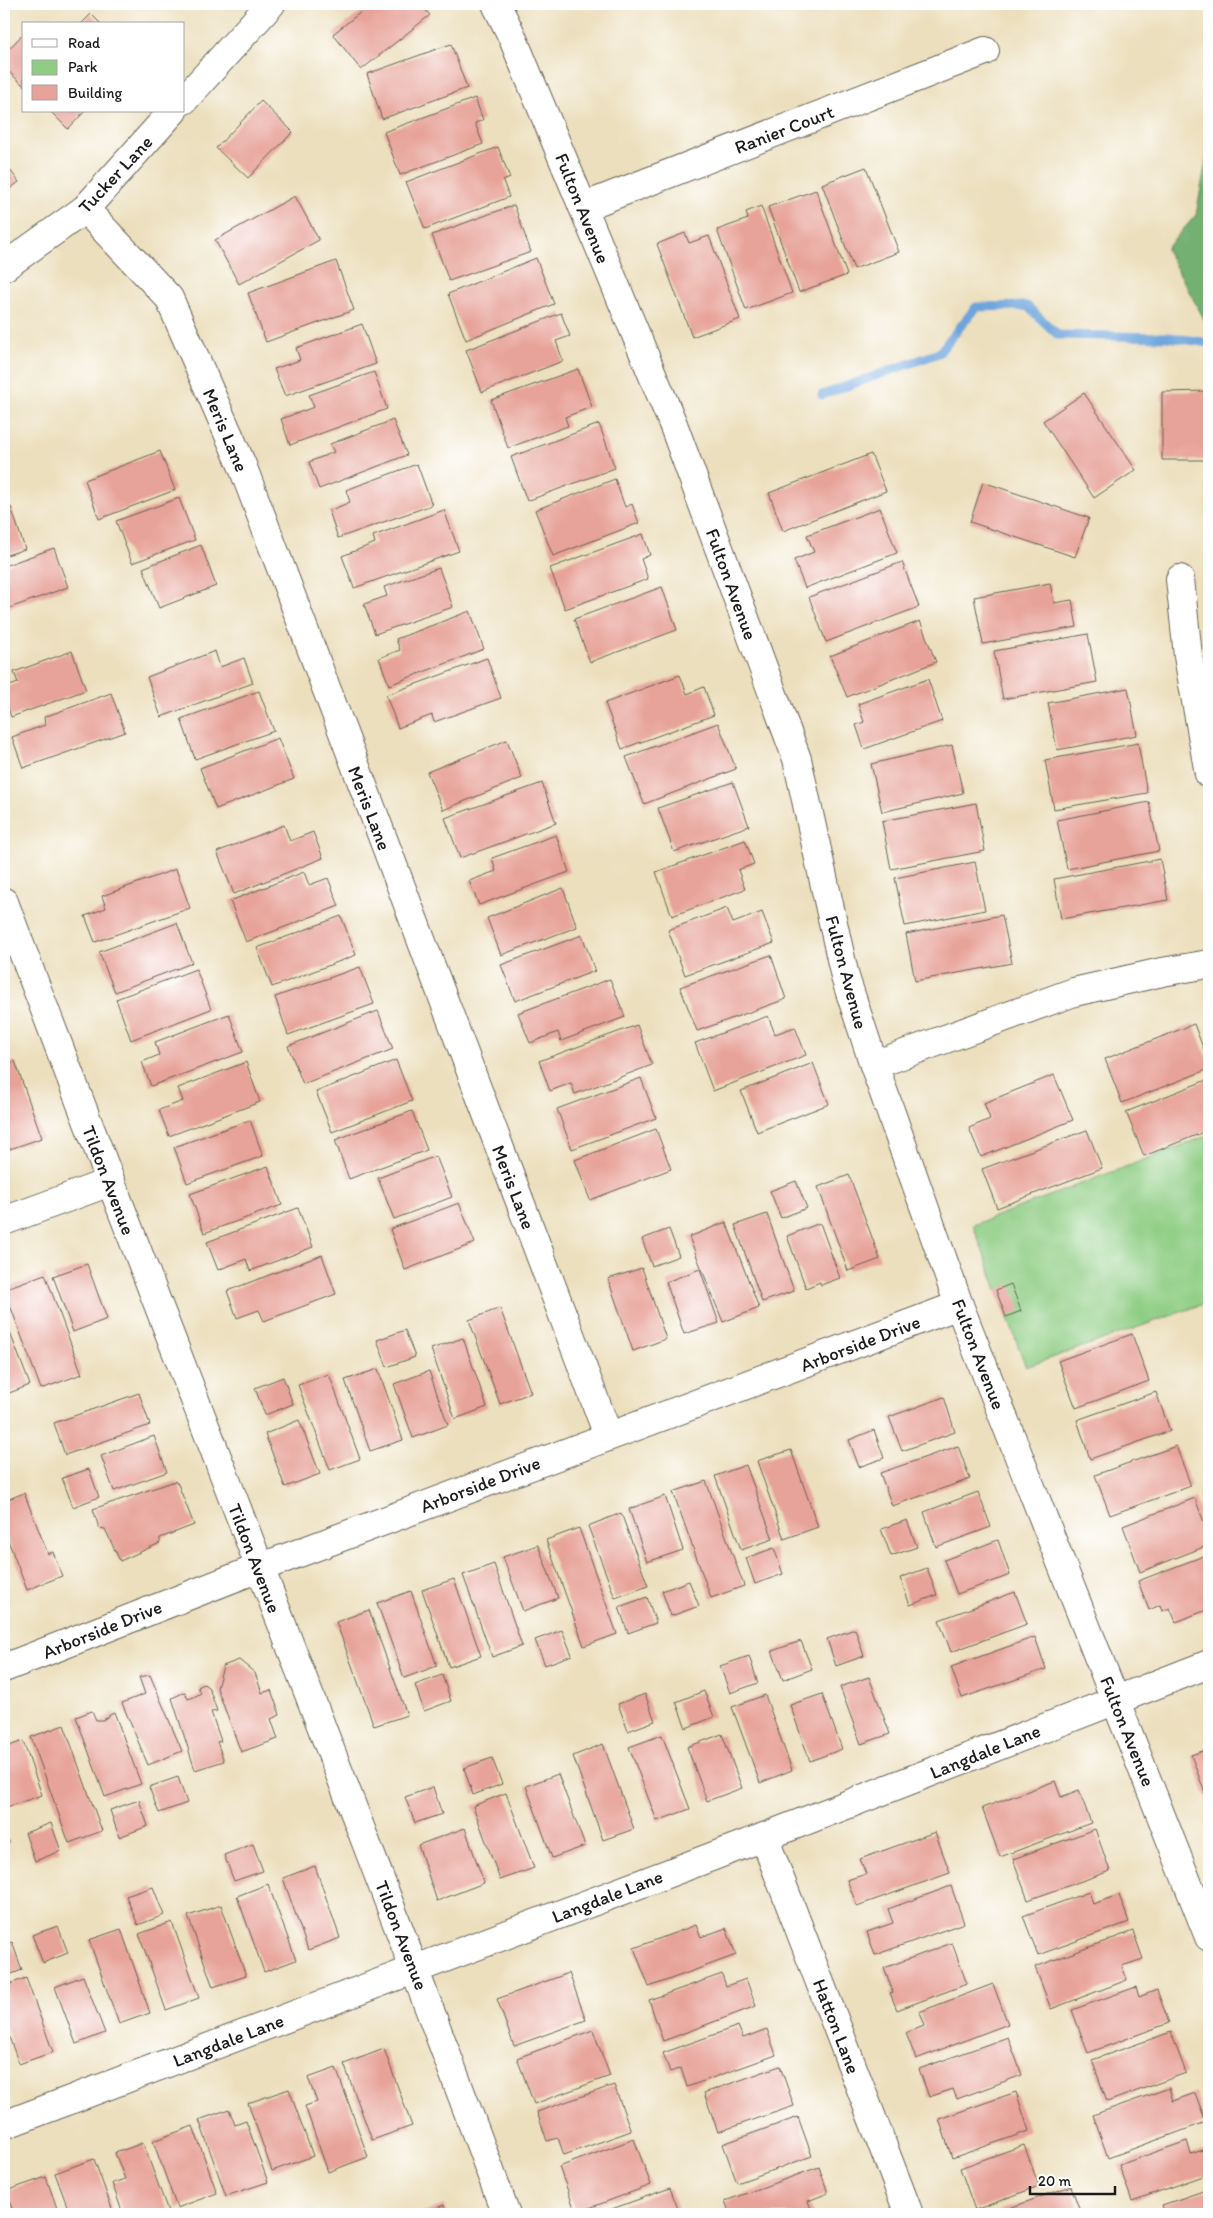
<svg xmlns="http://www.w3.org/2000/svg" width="1213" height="2218" font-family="Itim,sans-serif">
  <rect width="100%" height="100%" fill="#fff"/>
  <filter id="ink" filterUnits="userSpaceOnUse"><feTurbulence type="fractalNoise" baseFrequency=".02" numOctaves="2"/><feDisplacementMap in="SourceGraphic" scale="10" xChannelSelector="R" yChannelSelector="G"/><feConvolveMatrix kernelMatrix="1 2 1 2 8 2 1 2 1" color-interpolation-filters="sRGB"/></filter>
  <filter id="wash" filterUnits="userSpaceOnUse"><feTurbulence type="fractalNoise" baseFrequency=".0096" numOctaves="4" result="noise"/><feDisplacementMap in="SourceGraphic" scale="20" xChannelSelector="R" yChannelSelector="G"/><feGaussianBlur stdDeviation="1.12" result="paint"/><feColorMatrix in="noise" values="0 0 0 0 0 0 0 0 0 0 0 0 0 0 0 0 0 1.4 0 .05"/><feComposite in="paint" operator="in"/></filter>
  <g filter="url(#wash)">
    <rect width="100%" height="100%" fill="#ecdfbd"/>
    <!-- green -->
    <polygon fill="#8fcd84" stroke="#567450" points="1209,1135 1209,1302 1026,1367 973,1225"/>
    <!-- forest -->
    <polygon fill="#73b072" stroke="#486647" points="1209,145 1209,328 1166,249 1196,215"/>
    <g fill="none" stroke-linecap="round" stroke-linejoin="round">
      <!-- stream -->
      <polyline stroke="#6da4db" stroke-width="9" points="822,395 939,353 976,307 1027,306 1058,335 1168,337 1209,343"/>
    </g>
    <g id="blocks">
      <!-- building -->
      <g fill="#e7a399">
        <polygon points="371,4 420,4 430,15 361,70 333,34"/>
        <polygon points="91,14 101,24 81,24"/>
        <polygon points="24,33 24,86 4,67 4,54"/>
        <polygon points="451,44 467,88 382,119 367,74"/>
        <polygon points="475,98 483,120 475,123 483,144 400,175 384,132"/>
        <polygon points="261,101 293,132 248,178 216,148"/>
        <polygon points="50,111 85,111 68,129"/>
        <polygon points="498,147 510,178 503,181 509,197 425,229 406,182"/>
        <polygon points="4,162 19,182 4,193"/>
        <polygon points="866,167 899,252 854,269 822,184"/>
        <polygon points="816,190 847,275 799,292 768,207"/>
        <polygon points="295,196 319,240 239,284 215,240"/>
        <polygon points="514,205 531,252 449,281 432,235"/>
        <polygon points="761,206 792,293 746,310 717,230 748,219 746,212"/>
        <polygon points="685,233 689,243 709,236 740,319 692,337 657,244"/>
        <polygon points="536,258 554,304 466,340 448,294"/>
        <polygon points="336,261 354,310 266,342 248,293"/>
        <polygon points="561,313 570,336 556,341 563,361 482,392 466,350"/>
        <polygon points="362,324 376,364 285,396 274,369 300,360 296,348"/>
        <polygon points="578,369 592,407 565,417 568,426 508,448 491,400"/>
        <polygon points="374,372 387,409 290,445 281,419 314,407 309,395"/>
        <polygon points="1209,391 1209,460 1162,460 1162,392"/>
        <polygon points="1084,393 1136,470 1094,498 1043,421"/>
        <polygon points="393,420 407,455 319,489 309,462 334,452 330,444"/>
        <polygon points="599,424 615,468 527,501 511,457"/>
        <polygon points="160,451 175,490 99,519 85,480"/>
        <polygon points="871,454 886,491 783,531 769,493"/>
        <polygon points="417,464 432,505 338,538 329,511 350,502 346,490"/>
        <polygon points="615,479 625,507 632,504 639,523 553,556 535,510"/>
        <polygon points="983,482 1089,518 1075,557 970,522"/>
        <polygon points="179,498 195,540 132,563 116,521"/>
        <polygon points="11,507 25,549 4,556 4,510"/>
        <polygon points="880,508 897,553 805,588 794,560 814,552 807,535"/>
        <polygon points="444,510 459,551 354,588 342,556 375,543 373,536"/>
        <polygon points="643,534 650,555 641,559 648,579 565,609 550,568"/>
        <polygon points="201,545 216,586 159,608 143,568"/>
        <polygon points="54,548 68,587 4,610 4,566"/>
        <polygon points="902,562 919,607 826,642 809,597"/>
        <polygon points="439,568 453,607 375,634 364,604 387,596 384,587"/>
        <polygon points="1050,583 1054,603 1072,600 1077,627 983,644 974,597"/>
        <polygon points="662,587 677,630 590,662 574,619"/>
        <polygon points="470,611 484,649 389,685 379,658 400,650 396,639"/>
        <polygon points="920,621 936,662 847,697 830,656"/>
        <polygon points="1088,634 1097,682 1003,699 994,651"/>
        <polygon points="72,651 86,690 11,717 4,696 4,688 18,683 14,672"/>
        <polygon points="215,651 220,667 244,658 253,683 161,717 147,677"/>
        <polygon points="487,658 501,698 434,722 432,715 398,728 386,695"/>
        <polygon points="680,675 687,694 704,687 714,715 622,749 605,703"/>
        <polygon points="928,679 942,721 864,749 856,725 864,722 858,704"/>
        <polygon points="1128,688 1137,735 1057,750 1048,703"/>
        <polygon points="259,691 274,731 195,759 181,719"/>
        <polygon points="111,693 125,732 23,768 12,737 45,725 44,717"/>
        <polygon points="718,723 736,769 644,804 626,757"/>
        <polygon points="278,738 294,779 216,809 200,768"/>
        <polygon points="507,740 522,778 443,810 427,772"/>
        <polygon points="1138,743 1147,793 1054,809 1045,760"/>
        <polygon points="952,745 963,793 882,812 871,764"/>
        <polygon points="733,782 749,826 674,852 658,808"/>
        <polygon points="542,783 556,823 460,858 445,818"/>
        <polygon points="1149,802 1159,851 1067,869 1057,820"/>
        <polygon points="976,803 985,851 891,869 882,821"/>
        <polygon points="284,825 290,841 313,832 323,858 234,894 217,852"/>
        <polygon points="556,835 569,872 479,905 469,881 496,871 492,858"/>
        <polygon points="745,840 754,864 738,870 745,889 672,916 656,872"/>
        <polygon points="1160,859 1168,900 1061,919 1054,879"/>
        <polygon points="975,862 985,910 905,926 895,878"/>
        <polygon points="176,869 190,908 95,942 85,916 106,908 102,896"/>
        <polygon points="304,872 309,885 328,878 339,906 246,942 230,901"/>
        <polygon points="563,888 577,927 501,955 487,918"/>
        <polygon points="727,908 733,923 762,912 774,943 685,975 668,930"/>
        <polygon points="1002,915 1012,963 915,981 906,934"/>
        <polygon points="341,916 356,955 272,987 257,948"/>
        <polygon points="177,923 192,963 115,992 99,952"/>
        <polygon points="582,935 595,971 515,1001 501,965"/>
        <polygon points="771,955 786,999 697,1031 680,987"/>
        <polygon points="360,967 374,1004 288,1035 275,997"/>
        <polygon points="196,969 211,1009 131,1040 116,999"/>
        <polygon points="610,979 625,1017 561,1041 558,1032 530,1043 518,1013"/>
        <polygon points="378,1011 393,1049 303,1084 288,1046"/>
        <polygon points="229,1014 243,1052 151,1086 142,1062 159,1055 155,1042"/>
        <polygon points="768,1016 775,1034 795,1027 806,1055 713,1091 695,1043"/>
        <polygon points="1194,1024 1209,1063 1209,1069 1122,1103 1105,1059"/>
        <polygon points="637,1025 652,1065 575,1094 571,1083 550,1091 539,1061"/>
        <polygon points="396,1060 412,1101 332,1132 316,1092"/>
        <polygon points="15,1061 42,1138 4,1151 4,1065"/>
        <polygon points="246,1062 260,1102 169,1136 159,1110 183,1101 178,1088"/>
        <polygon points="813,1063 829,1104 757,1132 741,1091"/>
        <polygon points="1054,1075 1073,1120 981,1157 969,1128 990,1119 984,1103"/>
        <polygon points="641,1078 656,1118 572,1149 557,1109"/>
        <polygon points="1209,1079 1209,1130 1144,1156 1126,1112"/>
        <polygon points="412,1111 427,1150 349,1179 335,1140"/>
        <polygon points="250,1120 263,1156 187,1183 174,1147"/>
        <polygon points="656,1129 671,1169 590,1200 575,1160"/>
        <polygon points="1087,1130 1102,1168 997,1208 982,1169"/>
        <polygon points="436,1156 452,1197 394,1219 378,1178"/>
        <polygon points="268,1166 282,1205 204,1233 190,1194"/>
        <polygon points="849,1175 880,1259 848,1271 818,1187"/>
        <polygon points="796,1181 807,1208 781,1218 770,1191"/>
        <polygon points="459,1203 475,1243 405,1270 390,1229"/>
        <polygon points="298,1208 313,1247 250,1271 246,1259 218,1270 207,1242"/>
        <polygon points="767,1214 794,1291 762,1302 735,1225"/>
        <polygon points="726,1222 759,1308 723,1322 689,1237"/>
        <polygon points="820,1223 840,1278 821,1285 820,1282 806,1288 787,1236"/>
        <polygon points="669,1229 679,1256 652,1266 642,1239"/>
        <polygon points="322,1255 336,1294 264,1321 259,1310 237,1318 227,1291"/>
        <polygon points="87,1264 107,1319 73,1332 53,1276"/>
        <polygon points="642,1268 666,1339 633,1351 608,1279"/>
        <polygon points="700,1269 719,1323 684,1334 666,1282"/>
        <polygon points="45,1274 82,1374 41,1389 4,1289"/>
        <polygon points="1011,1284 1021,1311 1006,1317 996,1290"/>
        <polygon points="500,1308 531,1393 500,1404 469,1320"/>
        <polygon points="4,1317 30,1385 4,1395"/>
        <polygon points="405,1330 415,1357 387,1367 377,1340"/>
        <polygon points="1132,1334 1149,1381 1076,1408 1058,1361"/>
        <polygon points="463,1338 487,1407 455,1419 431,1349"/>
        <polygon points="378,1369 403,1440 370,1451 345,1380"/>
        <polygon points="429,1371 448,1425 413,1438 394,1384"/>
        <polygon points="329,1374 360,1459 330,1470 298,1385"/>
        <polygon points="283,1377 293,1404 265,1415 255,1388"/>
        <polygon points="1156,1392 1170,1431 1090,1459 1077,1420"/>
        <polygon points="139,1393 150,1425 65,1455 54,1423"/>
        <polygon points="944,1397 955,1432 902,1451 889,1417"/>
        <polygon points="299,1420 320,1474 285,1487 265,1434"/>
        <polygon points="874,1430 884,1458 859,1467 849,1440"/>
        <polygon points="154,1436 167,1472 114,1491 101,1456"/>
        <polygon points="958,1446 970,1479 892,1506 880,1473"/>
        <polygon points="1176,1446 1191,1486 1110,1515 1095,1475"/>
        <polygon points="791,1450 818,1527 784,1539 757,1461"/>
        <polygon points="746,1465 773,1539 741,1550 715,1476"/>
        <polygon points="89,1469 99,1497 73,1507 62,1478"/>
        <polygon points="175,1481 178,1484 194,1525 160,1538 160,1543 120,1561 105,1529 99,1528 93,1509"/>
        <polygon points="706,1481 744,1586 711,1598 673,1492"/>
        <polygon points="978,1492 991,1527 936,1547 924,1512"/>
        <polygon points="24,1493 48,1554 53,1552 62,1576 27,1590 4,1530 4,1501"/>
        <polygon points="665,1496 683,1550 647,1562 629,1509"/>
        <polygon points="1195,1498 1209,1536 1209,1545 1140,1572 1123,1526"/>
        <polygon points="621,1513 648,1586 615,1598 588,1526"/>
        <polygon points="907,1520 917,1547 891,1556 881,1529"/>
        <polygon points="579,1528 617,1634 584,1646 546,1540"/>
        <polygon points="998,1540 1010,1575 957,1594 944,1560"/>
        <polygon points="538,1545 558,1598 523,1611 503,1557"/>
        <polygon points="774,1548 783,1574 755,1584 746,1558"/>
        <polygon points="1209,1554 1209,1609 1176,1622 1170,1608 1162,1611 1160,1605 1149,1610 1138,1581"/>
        <polygon points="494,1564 522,1646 492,1657 463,1575"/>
        <polygon points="927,1568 937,1595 910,1605 900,1578"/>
        <polygon points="454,1579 481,1656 449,1667 422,1590"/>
        <polygon points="689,1581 699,1606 671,1616 662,1591"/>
        <polygon points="411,1591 437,1666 404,1678 377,1603"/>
        <polygon points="1015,1592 1027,1624 951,1652 939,1620"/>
        <polygon points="647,1597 656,1623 628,1633 619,1607"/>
        <polygon points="369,1610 407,1715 374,1726 336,1622"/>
        <polygon points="855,1629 864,1656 836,1666 827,1639"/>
        <polygon points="562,1630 572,1655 545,1665 535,1640"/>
        <polygon points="1035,1637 1046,1669 962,1698 951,1667"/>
        <polygon points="801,1641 812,1669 783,1680 772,1651"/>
        <polygon points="749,1656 758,1683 730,1693 720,1666"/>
        <polygon points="239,1660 255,1673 262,1693 271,1690 280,1715 271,1719 278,1739 241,1752 217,1688 223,1666"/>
        <polygon points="150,1675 182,1751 148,1765 122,1703 145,1694 139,1677"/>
        <polygon points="442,1675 451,1701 424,1711 415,1685"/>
        <polygon points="869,1677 890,1734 861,1744 840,1687"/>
        <polygon points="204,1684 209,1688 217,1711 211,1712 221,1741 217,1742 224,1761 195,1770 172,1698 185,1692 188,1699 194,1697 201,1693 198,1687"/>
        <polygon points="704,1691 714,1717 686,1728 676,1702"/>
        <polygon points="645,1694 655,1721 628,1731 618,1704"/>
        <polygon points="822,1694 842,1749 810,1761 790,1705"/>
        <polygon points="765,1695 792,1770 760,1783 732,1707"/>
        <polygon points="92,1711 96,1720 103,1720 114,1712 141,1784 105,1797 76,1717"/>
        <polygon points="64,1725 102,1831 69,1843 31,1737"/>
        <polygon points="722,1734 742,1788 707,1801 687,1747"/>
        <polygon points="662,1735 690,1809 657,1821 629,1747"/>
        <polygon points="23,1741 42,1795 7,1807 4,1799 4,1748"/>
        <polygon points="603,1744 634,1829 603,1840 573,1756"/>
        <polygon points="1209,1749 1209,1804 1191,1755"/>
        <polygon points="492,1758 502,1784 473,1795 464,1768"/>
        <polygon points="558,1774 585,1846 552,1858 526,1786"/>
        <polygon points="178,1777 187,1803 159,1813 149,1787"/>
        <polygon points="1055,1781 1061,1797 1079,1790 1091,1823 1000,1857 982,1808"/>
        <polygon points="433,1787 442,1814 415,1823 405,1797"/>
        <polygon points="506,1793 534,1868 500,1880 473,1806"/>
        <polygon points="139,1800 148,1826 119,1837 110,1810"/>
        <polygon points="51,1823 61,1851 35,1861 25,1833"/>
        <polygon points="465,1828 484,1883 437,1901 418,1845"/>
        <polygon points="4,1829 9,1843 4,1845"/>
        <polygon points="1095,1829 1110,1871 1028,1900 1013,1859"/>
        <polygon points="935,1832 950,1873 857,1906 847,1880 866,1874 860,1859"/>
        <polygon points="253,1844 263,1871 234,1881 224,1855"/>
        <polygon points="315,1866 340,1938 308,1950 283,1878"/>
        <polygon points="268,1884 296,1960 264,1972 237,1896"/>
        <polygon points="951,1886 964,1923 875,1955 867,1932 893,1923 888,1909"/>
        <polygon points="153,1887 164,1915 138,1925 126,1896"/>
        <polygon points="1089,1892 1093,1904 1119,1895 1129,1922 1038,1955 1023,1916"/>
        <polygon points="221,1905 246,1976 213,1987 188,1916"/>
        <polygon points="172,1922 199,1998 166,2010 139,1934"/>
        <polygon points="696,1925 701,1937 726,1928 736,1955 649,1987 634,1948"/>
        <polygon points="58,1926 68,1953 43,1963 32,1935"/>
        <polygon points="121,1929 150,2013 119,2024 89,1940"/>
        <polygon points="1133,1931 1143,1959 1122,1966 1127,1980 1051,2009 1035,1967"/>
        <polygon points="12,1942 22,1970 4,1977 4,1945"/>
        <polygon points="952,1943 967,1984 897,2010 890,1993 893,1992 884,1968"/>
        <polygon points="569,1973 586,2020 514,2046 497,1999"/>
        <polygon points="722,1974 726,1986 746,1979 756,2006 663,2041 649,2000"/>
        <polygon points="83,1976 105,2033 76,2044 55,1987"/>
        <polygon points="26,1978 53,2052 19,2064 4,2023 4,1986"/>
        <polygon points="993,1984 1008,2024 916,2059 906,2033 924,2026 919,2012"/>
        <polygon points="1136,1987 1139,1997 1157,1990 1169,2023 1088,2053 1072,2010"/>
        <polygon points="738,2026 743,2038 767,2029 776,2055 687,2087 681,2068 670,2072 663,2053"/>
        <polygon points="593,2030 610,2076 534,2104 517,2058"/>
        <polygon points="1171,2032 1186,2073 1107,2102 1092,2060"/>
        <polygon points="1008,2037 1022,2075 957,2099 953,2089 929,2097 919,2069"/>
        <polygon points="384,2049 412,2126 372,2140 344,2064"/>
        <polygon points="780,2066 794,2106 718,2132 704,2093"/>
        <polygon points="336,2068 368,2157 328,2172 305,2106 317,2102 308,2078"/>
        <polygon points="614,2085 631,2131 564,2155 558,2138 547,2141 537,2112"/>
        <polygon points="1169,2088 1173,2101 1195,2093 1206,2122 1108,2158 1093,2115"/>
        <polygon points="289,2089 313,2156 272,2171 248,2103"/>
        <polygon points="1016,2092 1029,2131 952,2158 939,2119"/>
        <polygon points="229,2109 235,2125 246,2121 268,2182 226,2196 199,2120"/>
        <polygon points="798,2117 812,2156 737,2183 723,2144"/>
        <polygon points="193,2126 217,2193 177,2208 153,2141"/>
        <polygon points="634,2139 651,2185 576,2213 559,2167"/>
        <polygon points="1187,2141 1191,2154 1209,2148 1209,2174 1132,2201 1119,2165"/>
        <polygon points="143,2143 169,2214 123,2214 112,2183 125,2179 115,2153"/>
        <polygon points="1024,2145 1039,2186 975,2210 960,2168"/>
        <polygon points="94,2159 114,2214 70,2214 55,2173"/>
        <polygon points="819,2167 828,2193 808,2201 813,2214 730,2214 725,2201"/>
        <polygon points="46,2177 59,2214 14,2214 6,2191"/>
        <polygon points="1071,2186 1081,2214 993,2214"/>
        <polygon points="670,2188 680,2214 598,2214"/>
        <polygon points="1209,2189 1209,2214 1165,2214 1162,2205"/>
        <polygon points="444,2205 448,2214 420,2214"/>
      </g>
    </g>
  </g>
  <g filter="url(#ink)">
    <use href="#blocks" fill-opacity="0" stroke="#656054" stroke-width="1"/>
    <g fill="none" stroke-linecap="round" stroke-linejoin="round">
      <defs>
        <g id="minor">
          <polyline points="496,4 511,34 673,424 797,759 845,977 874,1065 959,1305 1209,1937"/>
          <polyline points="184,100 271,4"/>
          <polyline points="583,207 985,51"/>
          <polyline points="85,209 169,298 242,465 608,1435"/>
          <polyline points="4,267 85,209 173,111"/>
          <polyline points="1180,579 1188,656 1209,774"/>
          <path d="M4,902C169,1340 344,1775 506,2214"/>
          <polyline points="874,1065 1074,992 1162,972 1209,964"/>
          <polyline points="4,1221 110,1182"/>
          <polyline points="4,1668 259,1568 959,1305"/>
          <polyline points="764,1837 909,2214"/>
          <polyline points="4,2125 764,1837 1209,1664"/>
        </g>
      </defs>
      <!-- minor casing -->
      <use href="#minor" stroke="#656054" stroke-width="30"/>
      <!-- minor -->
      <use href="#minor" stroke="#fff" stroke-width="28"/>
    </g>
  </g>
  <g text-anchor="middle" stroke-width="4" stroke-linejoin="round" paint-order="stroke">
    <!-- street labels -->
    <g font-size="19" fill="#1c1c1c" stroke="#fff">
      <text transform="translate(784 129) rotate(-21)" y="7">Ranier Court</text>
      <text transform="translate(115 174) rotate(-47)" y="7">Tucker Lane</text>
      <text transform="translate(583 208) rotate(68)" y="7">Fulton Avenue</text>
      <text transform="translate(226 430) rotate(67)" y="7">Meris Lane</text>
      <text transform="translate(732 584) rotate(70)" y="7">Fulton Avenue</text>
      <text transform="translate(370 808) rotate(69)" y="7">Meris Lane</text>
      <text transform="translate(847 972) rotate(75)" y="7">Fulton Avenue</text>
      <text transform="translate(109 1180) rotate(69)" y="7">Tildon Avenue</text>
      <text transform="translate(514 1187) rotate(69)" y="7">Meris Lane</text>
      <text transform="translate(860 1343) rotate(-21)" y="7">Arborside Drive</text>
      <text transform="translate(979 1354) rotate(69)" y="7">Fulton Avenue</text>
      <text transform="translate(480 1484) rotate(-21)" y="7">Arborside Drive</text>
      <text transform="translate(255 1558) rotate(69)" y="7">Tildon Avenue</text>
      <text transform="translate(102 1629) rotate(-22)" y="7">Arborside Drive</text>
      <text transform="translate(1128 1731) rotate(68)" y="7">Fulton Avenue</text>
      <text transform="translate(985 1751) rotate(-22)" y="7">Langdale Lane</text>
      <text transform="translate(607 1896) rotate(-21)" y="7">Langdale Lane</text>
      <text transform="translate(402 1935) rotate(69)" y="7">Tildon Avenue</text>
      <text transform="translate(837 2026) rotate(69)" y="7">Hatton Lane</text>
      <text transform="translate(228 2040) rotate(-21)" y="7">Langdale Lane</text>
    </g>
  </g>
  <!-- margin -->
  <rect width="1213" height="2218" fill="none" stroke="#fff" stroke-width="20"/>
  <!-- legend -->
  <rect x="22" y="22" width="162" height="90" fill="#ffffff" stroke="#a4a4a4"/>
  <rect x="32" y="39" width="25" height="8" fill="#ffffff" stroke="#a4a4a4"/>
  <text x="68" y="48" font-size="15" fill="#1c1c1c">Road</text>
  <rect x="32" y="60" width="25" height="15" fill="#8fcd84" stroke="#a4a4a4"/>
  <text x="68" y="72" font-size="15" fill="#1c1c1c">Park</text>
  <rect x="32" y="85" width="25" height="15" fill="#e7a399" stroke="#a4a4a4"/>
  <text x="68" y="98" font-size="15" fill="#1c1c1c">Building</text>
  <!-- scale -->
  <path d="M1030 2186v8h85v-8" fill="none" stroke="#1c1c1c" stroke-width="2.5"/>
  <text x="1038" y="2186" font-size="15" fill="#1c1c1c" stroke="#ffffff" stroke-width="4" paint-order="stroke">20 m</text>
</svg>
